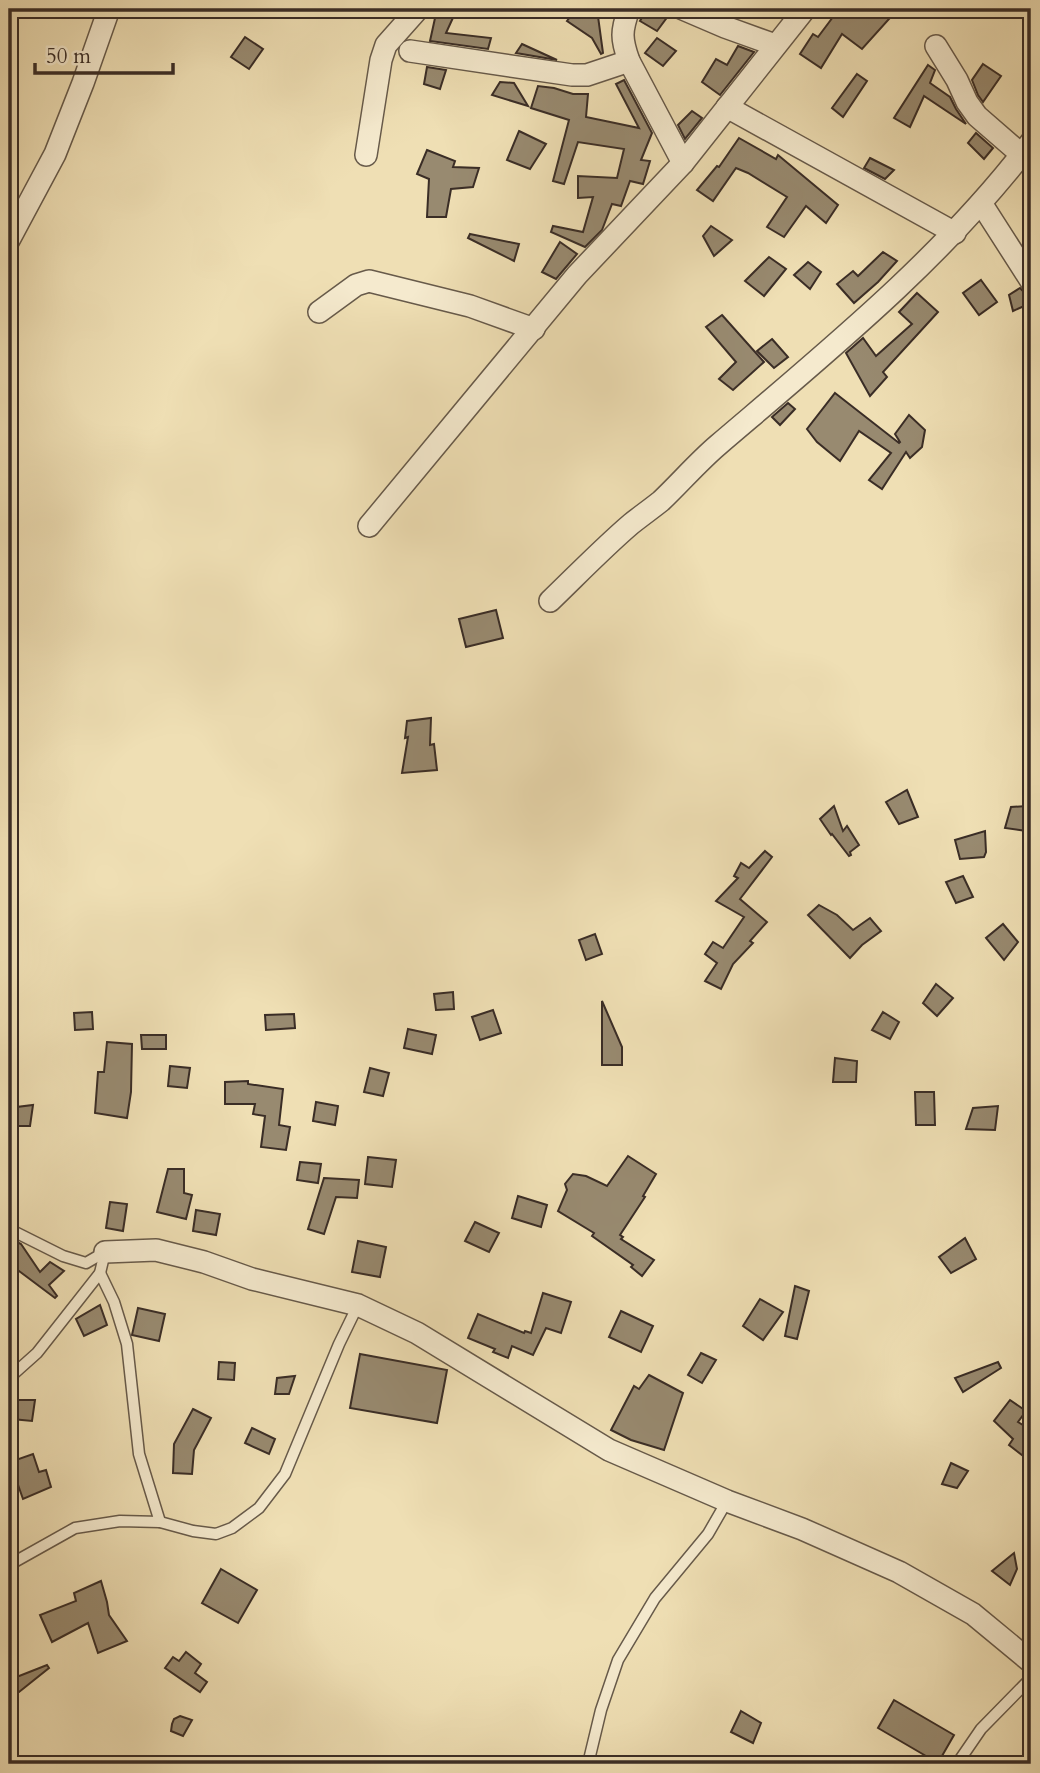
<svg xmlns="http://www.w3.org/2000/svg" width="1040" height="1773" font-family="Cardo,serif">
  <rect width="100%" height="100%" fill="#efdfb4"/>
  <filter id="stains"><feTurbulence type="fractalNoise" baseFrequency=".00286" numOctaves="4"/><feColorMatrix values="0 0 0 0 .2 0 0 0 0 .09 0 0 0 0 .02 0 0 0 .5 -.17"/></filter>
  <radialGradient id="worn" r=".72"><stop offset=".6" stop-color="#630" stop-opacity="0"/><stop offset="1" stop-color="#630" stop-opacity=".3"/></radialGradient>
  <!-- building -->
  <g fill="#988a70" stroke="#3a2d26" stroke-width="2">
    <polygon points="437,9 457,9 446,33 491,38 488,49 430,41"/>
    <polygon points="576,9 597,9 603,53 601,54 592,38 567,21"/>
    <polygon points="647,9 670,9 671,12 657,31 640,21"/>
    <polygon points="839,9 898,9 862,49 842,34 821,68 800,54 813,34 818,37"/>
    <polygon points="245,37 263,49 249,69 231,57"/>
    <polygon points="657,38 676,51 663,66 645,53"/>
    <polygon points="522,44 557,60 516,53"/>
    <polygon points="738,46 754,52 720,95 702,82 716,59 727,65"/>
    <polygon points="983,64 1001,76 983,102 978,95 972,80"/>
    <polygon points="928,65 935,70 930,83 950,97 956,109 966,124 924,96 910,127 894,118"/>
    <polygon points="427,67 446,70 440,89 424,84"/>
    <polygon points="857,74 867,81 843,117 832,108"/>
    <polygon points="624,80 652,133 641,160 650,161 643,184 630,181 621,206 612,204 602,230 585,247 551,232 553,226 583,232 593,197 578,198 578,176 617,178 624,149 578,142 564,184 553,181 569,120 531,108 538,86 554,88 573,94 588,94 586,117 639,128 616,84"/>
    <polygon points="500,82 514,83 528,106 492,95"/>
    <polygon points="692,111 702,118 685,139 678,125"/>
    <polygon points="519,131 546,144 530,169 507,160"/>
    <polygon points="976,133 993,148 984,159 968,143"/>
    <polygon points="739,138 776,159 778,155 838,205 826,223 806,206 784,237 767,227 787,197 748,173 736,168 713,201 697,190 717,166 719,167"/>
    <polygon points="427,150 455,161 453,167 479,168 473,187 451,189 446,217 427,217 429,179 417,174"/>
    <polygon points="870,158 894,170 885,179 864,168"/>
    <polygon points="711,226 732,240 714,256 703,236"/>
    <polygon points="470,234 519,244 514,261 468,238"/>
    <polygon points="560,242 577,254 556,279 542,272"/>
    <polygon points="883,252 897,261 878,282 854,303 837,284 853,271 858,276"/>
    <polygon points="769,257 786,269 764,296 745,281"/>
    <polygon points="808,262 821,272 810,289 794,275"/>
    <polygon points="981,280 997,302 979,315 963,293"/>
    <polygon points="1020,288 1024,292 1031,294 1031,303 1013,311 1009,295"/>
    <polygon points="917,293 938,312 883,372 887,377 870,396 846,353 863,338 876,356 912,324 899,312"/>
    <polygon points="722,315 764,362 733,390 719,379 736,362 706,327"/>
    <polygon points="772,339 788,357 774,368 757,351"/>
    <polygon points="835,393 899,443 900,442 895,434 909,415 925,430 922,447 910,458 906,452 882,489 869,480 891,453 859,431 840,461 817,442 807,429"/>
    <polygon points="788,403 795,409 780,425 772,417"/>
    <polygon points="496,610 503,638 466,647 459,619"/>
    <polygon points="431,718 430,745 434,744 437,770 402,773 408,737 405,738 407,721"/>
    <polygon points="907,790 918,817 899,824 886,802"/>
    <polygon points="834,806 843,831 847,826 859,845 850,852 851,855 849,856 832,834 831,835 820,819"/>
    <polygon points="1027,806 1027,831 1005,828 1011,807"/>
    <polygon points="985,831 986,852 984,857 960,859 955,840"/>
    <polygon points="765,851 772,857 740,899 767,922 750,941 753,943 733,964 721,989 705,981 717,963 705,954 713,942 723,948 744,917 716,901 738,878 734,876 741,863 749,868"/>
    <polygon points="963,876 973,897 956,903 946,882"/>
    <polygon points="819,905 837,915 853,930 870,918 881,931 862,945 850,958 808,915"/>
    <polygon points="1003,924 1018,942 1004,960 986,938"/>
    <polygon points="595,934 602,954 586,960 579,940"/>
    <polygon points="936,984 953,998 937,1016 923,1003"/>
    <polygon points="453,992 454,1009 436,1010 434,994"/>
    <polygon points="602,1001 622,1047 622,1065 602,1065"/>
    <polygon points="493,1010 501,1033 480,1040 472,1017"/>
    <polygon points="92,1012 93,1029 75,1030 74,1013"/>
    <polygon points="883,1012 899,1022 890,1039 872,1030"/>
    <polygon points="294,1014 295,1028 266,1030 265,1015"/>
    <polygon points="408,1029 436,1035 432,1054 404,1048"/>
    <polygon points="141,1035 166,1035 166,1049 142,1049"/>
    <polygon points="107,1042 132,1044 131,1092 127,1118 95,1113 98,1072 104,1072"/>
    <polygon points="835,1058 857,1061 856,1082 833,1082"/>
    <polygon points="170,1066 190,1068 187,1088 168,1086"/>
    <polygon points="370,1068 389,1073 383,1096 364,1092"/>
    <polygon points="248,1081 248,1084 283,1089 279,1125 290,1127 286,1150 261,1147 265,1116 253,1114 255,1104 225,1104 225,1082"/>
    <polygon points="915,1092 934,1092 935,1125 916,1125"/>
    <polygon points="316,1102 338,1106 335,1125 313,1121"/>
    <polygon points="33,1105 30,1126 9,1126 9,1108"/>
    <polygon points="998,1106 995,1130 966,1129 973,1108"/>
    <polygon points="628,1156 656,1174 643,1196 645,1197 620,1235 623,1237 621,1239 654,1260 642,1276 631,1267 633,1265 592,1236 594,1233 558,1211 567,1190 565,1184 573,1174 586,1176 607,1186"/>
    <polygon points="368,1157 396,1160 392,1187 365,1184"/>
    <polygon points="300,1162 321,1164 318,1183 297,1180"/>
    <polygon points="168,1169 184,1169 184,1193 192,1195 186,1219 157,1212"/>
    <polygon points="324,1178 359,1180 357,1198 336,1197 324,1234 308,1229"/>
    <polygon points="518,1196 547,1205 541,1227 512,1218"/>
    <polygon points="110,1202 127,1204 123,1231 106,1228"/>
    <polygon points="196,1210 220,1214 216,1235 193,1231"/>
    <polygon points="475,1222 499,1233 489,1252 465,1241"/>
    <polygon points="965,1238 976,1259 951,1273 939,1257"/>
    <polygon points="358,1241 386,1247 380,1277 352,1272"/>
    <polygon points="17,1242 21,1244 40,1272 50,1262 64,1271 49,1285 57,1296 55,1298 19,1271 9,1280 9,1248"/>
    <polygon points="795,1286 809,1291 797,1339 785,1336"/>
    <polygon points="543,1293 571,1302 561,1333 546,1328 533,1355 512,1346 508,1358 493,1352 495,1349 468,1338 478,1314 524,1333 525,1331 531,1333"/>
    <polygon points="760,1299 783,1312 763,1340 743,1326"/>
    <polygon points="100,1305 107,1325 84,1336 76,1319"/>
    <polygon points="138,1308 165,1314 159,1341 132,1335"/>
    <polygon points="621,1311 653,1326 641,1352 609,1337"/>
    <polygon points="701,1353 716,1360 702,1383 688,1375"/>
    <polygon points="360,1354 447,1370 437,1423 350,1408"/>
    <polygon points="219,1362 235,1363 234,1380 218,1379"/>
    <polygon points="998,1362 1001,1368 963,1392 955,1378"/>
    <polygon points="649,1375 683,1393 664,1450 631,1440 611,1430 634,1386 639,1389"/>
    <polygon points="295,1376 289,1394 275,1394 277,1378"/>
    <polygon points="14,1400 35,1400 32,1421 12,1419"/>
    <polygon points="1010,1400 1026,1411 1018,1422 1031,1430 1031,1462 1009,1445 1013,1439 994,1421"/>
    <polygon points="193,1409 211,1418 194,1450 192,1474 173,1473 174,1444"/>
    <polygon points="252,1428 275,1439 269,1454 245,1443"/>
    <polygon points="33,1454 39,1472 46,1470 51,1487 23,1499 10,1462"/>
    <polygon points="951,1463 968,1471 957,1488 942,1484"/>
    <polygon points="1014,1553 1017,1569 1010,1585 992,1571"/>
    <polygon points="221,1569 257,1590 238,1623 202,1603"/>
    <polygon points="101,1581 107,1602 109,1615 127,1641 98,1653 88,1623 52,1642 40,1615 76,1601 74,1593"/>
    <polygon points="186,1652 201,1664 195,1673 207,1682 200,1692 165,1668 173,1657 179,1661"/>
    <polygon points="47,1665 49,1668 14,1696 9,1686 9,1680"/>
    <polygon points="894,1700 954,1735 938,1763 878,1728"/>
    <polygon points="741,1711 761,1723 753,1743 731,1732"/>
    <polygon points="180,1716 192,1720 183,1736 171,1731 172,1724 174,1719"/>
  </g>
  <g fill="none" stroke-linecap="round" stroke-linejoin="round">
    <defs>
      <g id="lane">
        <polyline points="9,1229 63,1256 86,1263 105,1252"/>
        <polyline points="100,1273 114,1302 127,1344 139,1454 160,1522"/>
        <polyline points="9,1378 37,1353 100,1273 105,1252"/>
        <polyline points="9,1565 75,1528 120,1521 160,1522 193,1531 216,1534 232,1528 259,1508 285,1474 339,1344 358,1305"/>
        <polyline points="588,1764 601,1710 618,1660 655,1598 708,1534 727,1501"/>
        <polyline points="957,1764 981,1729 1031,1678"/>
      </g>
      <g id="street">
        <path d="M629,9C621,31 621,39 629,61L683,163"/>
        <polyline points="683,9 725,27 775,45"/>
        <polyline points="936,46 957,80 967,102 977,116 1022,155"/>
        <polyline points="410,51 572,75 587,75 629,61"/>
        <polyline points="727,107 955,233"/>
        <polyline points="366,155 381,60 386,45 418,9"/>
        <polyline points="981,203 1031,281"/>
        <polyline points="9,240 55,154 83,83 109,9"/>
        <polyline points="319,312 356,285 369,281 470,306 534,329"/>
        <polyline points="369,526 577,275 683,163 805,9"/>
        <path d="M550,601C577,575 603,548 631,524C641,516 651,509 661,501C680,483 698,462 718,445C827,352 944,257 1031,142"/>
        <polyline points="105,1252 156,1250 204,1262 252,1279 358,1305 417,1333 609,1450 727,1501 802,1529 899,1572 973,1614 1031,1662"/>
      </g>
    </defs>
    <!-- lane casing -->
    <use href="#lane" stroke="#675a4a" stroke-width="13"/>
    <!-- street casing -->
    <use href="#street" stroke="#675a4a" stroke-width="24"/>
    <!-- lane -->
    <use href="#lane" stroke="#f5eace" stroke-width="10"/>
    <!-- street -->
    <use href="#street" stroke="#f5eace" stroke-width="21"/>
  </g>
  <!-- margin -->
  <rect width="1040" height="1773" fill="none" stroke="#efdfb4" stroke-width="35"/>
  <rect x="10" y="10" width="1019" height="1752" fill="none" stroke="#3a2d26" stroke-width="3.5"/>
  <rect x="18" y="18" width="1005" height="1738" fill="none" stroke="#3a2d26" stroke-width="2"/>
  <!-- scale -->
  <path d="M35 63v10h138v-10" fill="none" stroke="#3a2d26" stroke-width="3.5"/>
  <text x="46" y="63" font-size="21" fill="#3a2d26" stroke="#f5eace" stroke-width="5" paint-order="stroke">50 m</text>
  <rect width="100%" height="100%" filter="url(#stains)"/>
  <rect width="100%" height="100%" fill="url(#worn)"/>
</svg>
